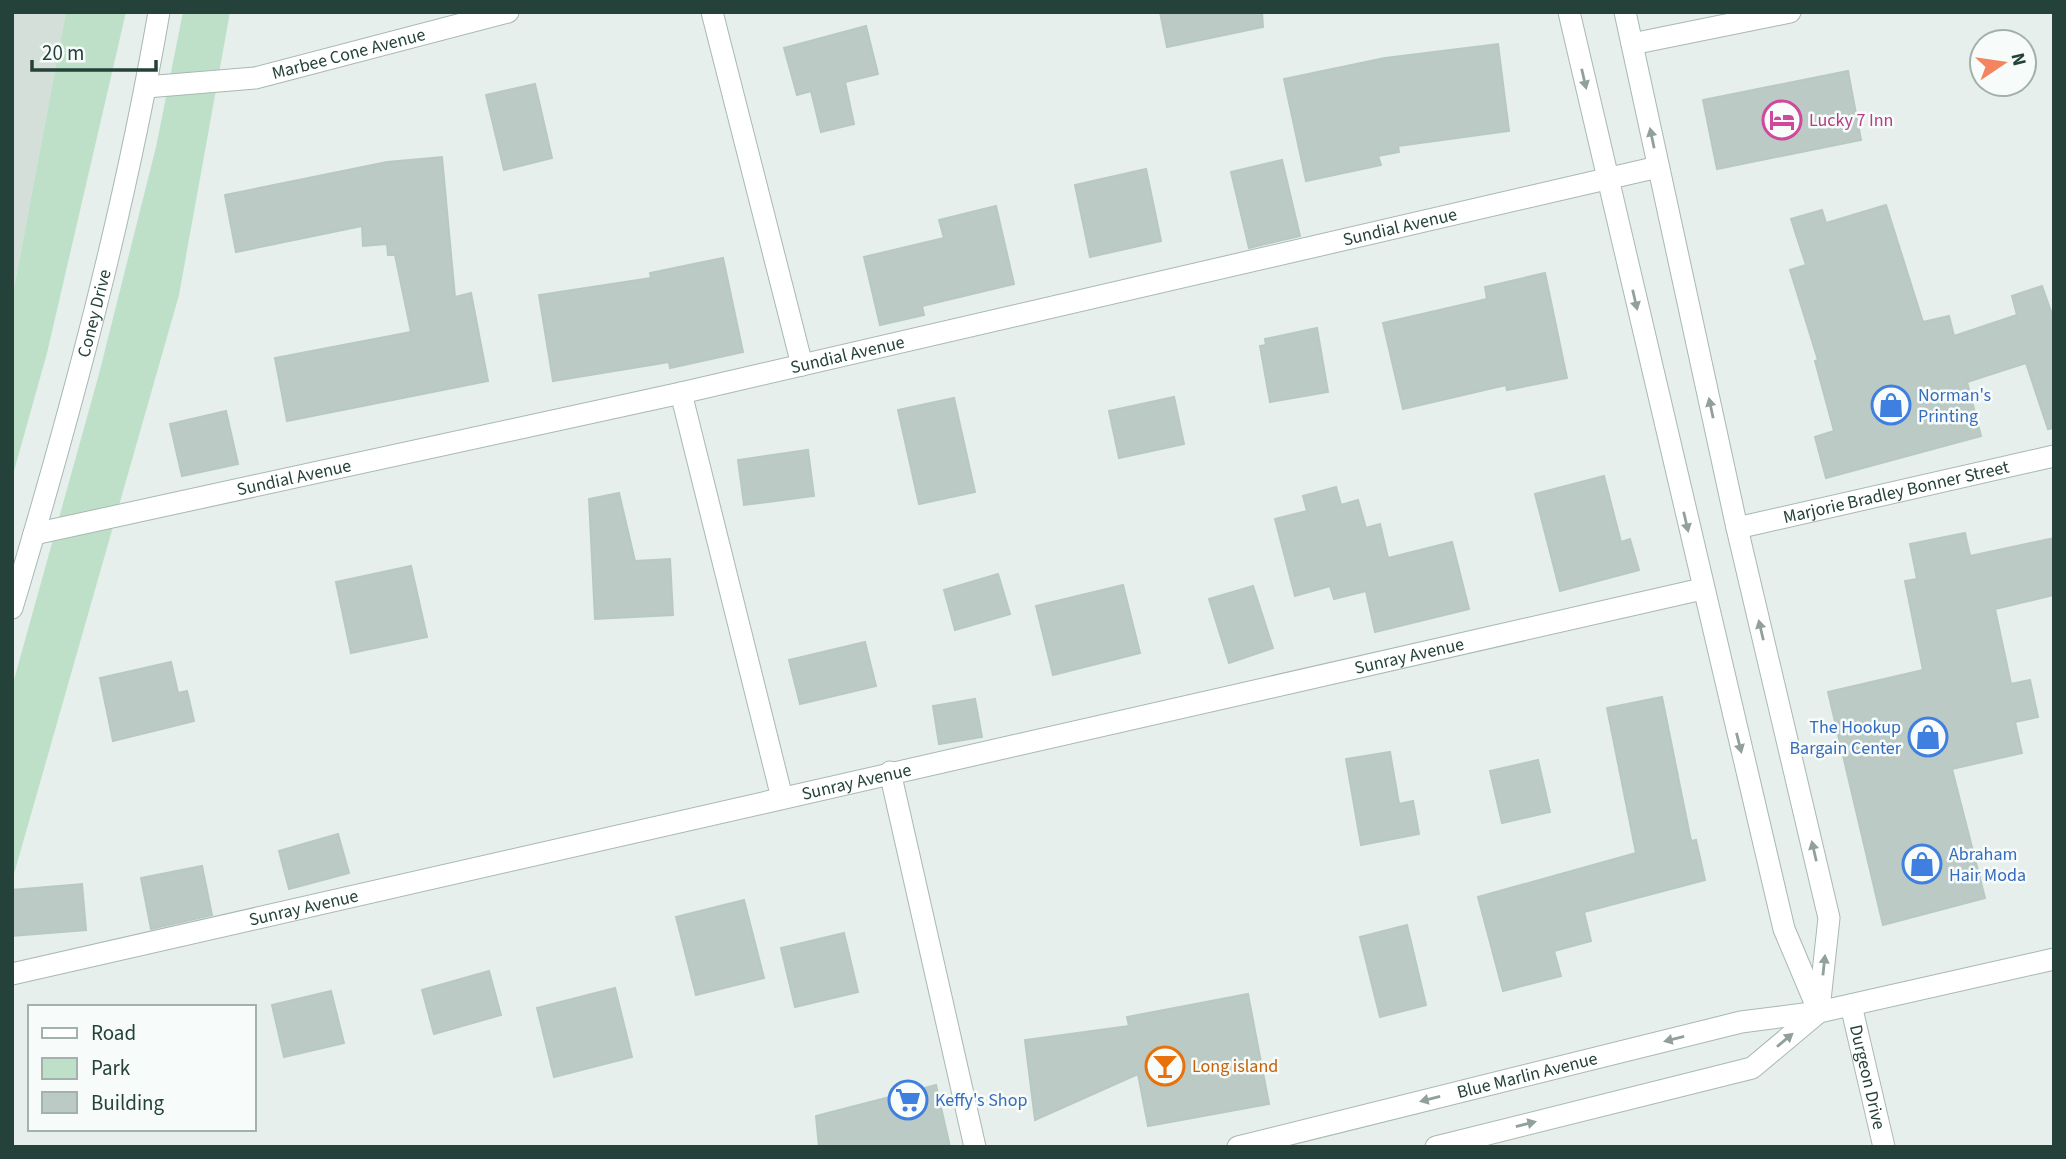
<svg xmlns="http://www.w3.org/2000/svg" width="2066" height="1159" font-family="'Source Sans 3',sans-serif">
  <rect width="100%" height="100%" fill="#e6efeb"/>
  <!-- built -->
  <polygon fill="#d4dfda" points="12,12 66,12 12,299"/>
  <!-- green -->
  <g fill="#bfe0c8">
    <polygon points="66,12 126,12 47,353 12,478 12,299"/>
    <polygon points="183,12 230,12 179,295 12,881 12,687 99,374 156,147"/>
  </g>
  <!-- building -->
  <g fill="#bbcac4" stroke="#b8c9c2" stroke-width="2">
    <polygon points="1160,12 1262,12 1263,27 1167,47"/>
    <polygon points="866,26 878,74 845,82 854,124 821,132 811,91 797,95 784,48"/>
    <polygon points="1498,44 1509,131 1398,146 1399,152 1378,156 1381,165 1306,181 1284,79 1385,58"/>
    <polygon points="1848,71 1861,140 1717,169 1703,100"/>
    <polygon points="535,84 552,158 504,170 486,95"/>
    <polygon points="442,157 455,297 471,293 488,381 287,421 275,358 411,332 395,255 388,255 387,244 363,246 362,226 236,252 225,195 387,162"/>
    <polygon points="1282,160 1300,236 1249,248 1231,172"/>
    <polygon points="1146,169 1161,241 1090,257 1075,185"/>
    <polygon points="1886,205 1923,322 1949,316 1954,336 2017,315 2012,296 2042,286 2054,320 2054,428 2048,429 2026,363 1967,382 1981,436 1826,478 1815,437 1834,431 1815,361 1818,360 1790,270 1806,265 1791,219 1822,210 1826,223"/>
    <polygon points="996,206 1014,284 922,306 924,315 880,325 864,257 944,238 939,220"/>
    <polygon points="723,258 743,352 670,368 669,362 553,381 539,295 651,278 650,273"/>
    <polygon points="1545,273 1567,378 1507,390 1506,385 1403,409 1383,323 1487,299 1485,287"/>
    <polygon points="1317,328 1328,392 1270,402 1260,346 1266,345 1265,339"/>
    <polygon points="1174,397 1184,444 1119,458 1109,411"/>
    <polygon points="954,398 975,492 919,504 898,410"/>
    <polygon points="226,411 238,464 182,476 170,424"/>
    <polygon points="808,450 814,496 744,505 738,460"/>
    <polygon points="1604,476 1621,542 1630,539 1639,570 1560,591 1535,494"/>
    <polygon points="1336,487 1341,505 1358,500 1366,528 1380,524 1388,558 1452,542 1469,609 1375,632 1366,591 1334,599 1330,586 1295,596 1275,519 1307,511 1303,496"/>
    <polygon points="619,493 635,561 670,559 673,615 595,619 589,499"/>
    <polygon points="1965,533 1970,556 2054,538 2054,595 1995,609 2011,684 2030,680 2038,717 2015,722 2022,753 1952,769 1985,898 1883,925 1828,692 1923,670 1905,581 1917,579 1910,544"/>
    <polygon points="411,566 427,637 351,653 336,582"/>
    <polygon points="998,574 1010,614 955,630 944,590"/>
    <polygon points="1123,585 1140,653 1053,675 1036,606"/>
    <polygon points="1253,586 1273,648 1229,663 1209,599"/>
    <polygon points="865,642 876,686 800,704 789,660"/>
    <polygon points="171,662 178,693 187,691 194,721 113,741 100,678"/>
    <polygon points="1662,697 1691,841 1696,840 1705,880 1584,912 1591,941 1554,951 1561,976 1503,991 1478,897 1636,853 1607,708"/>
    <polygon points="975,699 982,737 939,744 933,706"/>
    <polygon points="1390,752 1399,804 1413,801 1419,834 1361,845 1346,759"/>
    <polygon points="1538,760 1550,812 1502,823 1490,771"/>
    <polygon points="338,834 349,873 289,889 279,851"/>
    <polygon points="202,866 212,915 151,929 141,878"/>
    <polygon points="82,884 86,930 12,936 12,890"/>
    <polygon points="744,900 764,978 696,995 676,917"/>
    <polygon points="1407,925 1426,1005 1380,1017 1360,937"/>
    <polygon points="844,933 858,992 795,1007 781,948"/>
    <polygon points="489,971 501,1015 434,1034 422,990"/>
    <polygon points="615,988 632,1057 554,1077 537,1008"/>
    <polygon points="331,991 344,1043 284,1057 272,1005"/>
    <polygon points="1248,994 1269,1104 1148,1126 1138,1074 1035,1120 1025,1040 1129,1026 1127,1017"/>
    <polygon points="936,1085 950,1147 819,1147 816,1116"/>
  </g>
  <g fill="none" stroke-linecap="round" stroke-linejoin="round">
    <defs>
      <g id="minor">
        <polyline points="712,12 802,365"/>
        <polyline points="1569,12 1784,929 1819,1012"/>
        <polyline points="1625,12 1737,528 1829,918 1819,1009"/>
        <polyline points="1632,44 1790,12"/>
        <path id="s1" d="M146,87L255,78L508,12"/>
        <polyline points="681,393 782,798"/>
        <path id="s2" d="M1737,528L2054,456"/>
        <path id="s3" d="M34,534L681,393L1658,167"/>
        <path id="s4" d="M12,608C71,412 124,214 159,12"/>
        <polyline points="890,772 975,1147"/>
        <path id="s5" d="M12,974L1702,589"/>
        <path id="s6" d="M1851,1005L1884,1147"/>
        <path id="s7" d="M1238,1147L1741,1022L1819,1012L2054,959"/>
        <polyline points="1436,1147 1752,1068 1819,1012"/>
      </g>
    </defs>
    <!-- minor casing -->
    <use href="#minor" stroke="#a8b8b2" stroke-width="23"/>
    <!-- minor -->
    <use href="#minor" stroke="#fff" stroke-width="21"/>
  </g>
  <!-- one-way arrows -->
  <defs><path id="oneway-solid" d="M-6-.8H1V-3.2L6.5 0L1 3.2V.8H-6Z" transform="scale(1.75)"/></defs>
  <g fill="#92a09c">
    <use href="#oneway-solid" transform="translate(1584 79) rotate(77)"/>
    <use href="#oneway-solid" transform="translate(1652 138) rotate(-102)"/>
    <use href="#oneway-solid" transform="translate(1635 300) rotate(77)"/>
    <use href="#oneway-solid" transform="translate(1711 408) rotate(-102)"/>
    <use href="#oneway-solid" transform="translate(1686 522) rotate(77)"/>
    <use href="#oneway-solid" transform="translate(1761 630) rotate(-103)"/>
    <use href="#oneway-solid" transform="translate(1739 743) rotate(76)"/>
    <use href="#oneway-solid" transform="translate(1814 851) rotate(-103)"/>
    <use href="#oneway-solid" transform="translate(1824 965) rotate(-84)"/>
    <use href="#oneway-solid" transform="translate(1674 1039) rotate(166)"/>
    <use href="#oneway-solid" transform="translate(1785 1040) rotate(-40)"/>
    <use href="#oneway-solid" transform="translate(1430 1099) rotate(166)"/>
    <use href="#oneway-solid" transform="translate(1526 1124) rotate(-14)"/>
  </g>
  <!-- icons -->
  <defs>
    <symbol id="hotel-ring" viewBox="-11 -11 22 22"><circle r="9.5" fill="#f7fbf9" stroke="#d1479c" stroke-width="1.5"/><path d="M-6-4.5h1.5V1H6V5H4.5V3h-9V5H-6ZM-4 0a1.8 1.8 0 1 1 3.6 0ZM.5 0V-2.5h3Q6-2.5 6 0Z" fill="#d1479c"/></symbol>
    <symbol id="shop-ring" viewBox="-11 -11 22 22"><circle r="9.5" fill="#f7fbf9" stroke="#3f7fe0" stroke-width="1.5"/><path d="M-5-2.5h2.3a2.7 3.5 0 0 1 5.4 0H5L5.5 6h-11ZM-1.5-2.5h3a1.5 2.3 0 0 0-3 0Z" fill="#3f7fe0"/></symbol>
    <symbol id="bar-ring" viewBox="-11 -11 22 22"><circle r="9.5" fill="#f7fbf9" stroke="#e8710a" stroke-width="1.5"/><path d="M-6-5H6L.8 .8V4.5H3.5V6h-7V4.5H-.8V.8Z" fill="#e8710a"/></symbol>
    <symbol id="supermarket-ring" viewBox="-11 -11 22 22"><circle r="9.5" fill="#f7fbf9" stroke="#3f7fe0" stroke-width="1.5"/><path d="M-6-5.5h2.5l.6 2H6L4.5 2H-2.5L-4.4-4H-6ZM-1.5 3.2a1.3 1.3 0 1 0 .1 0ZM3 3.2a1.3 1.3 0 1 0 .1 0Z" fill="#3f7fe0"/></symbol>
  </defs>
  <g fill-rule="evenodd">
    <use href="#hotel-ring" x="1760" y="98" width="44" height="44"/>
    <use href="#shop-ring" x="1869" y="383" width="44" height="44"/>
    <use href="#shop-ring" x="1906" y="715" width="44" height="44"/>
    <use href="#shop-ring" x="1900" y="842" width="44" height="44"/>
    <use href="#bar-ring" x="1143" y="1044" width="44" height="44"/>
    <use href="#supermarket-ring" x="886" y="1078" width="44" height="44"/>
  </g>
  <g text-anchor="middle" stroke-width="5" stroke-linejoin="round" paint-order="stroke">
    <!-- street labels -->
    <g font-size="18" fill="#24423a" stroke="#f7fbf9">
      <text dy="6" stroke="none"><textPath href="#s1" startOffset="206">Marbee Cone Avenue</textPath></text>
      <text dy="6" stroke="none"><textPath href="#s3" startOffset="1400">Sundial Avenue</textPath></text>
      <text dy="6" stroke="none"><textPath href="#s4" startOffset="306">Coney Drive</textPath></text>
      <text dy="6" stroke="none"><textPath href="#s3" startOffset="833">Sundial Avenue</textPath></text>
      <text dy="6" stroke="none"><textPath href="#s3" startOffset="266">Sundial Avenue</textPath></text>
      <text dy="6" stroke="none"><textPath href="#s2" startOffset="163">Marjorie Bradley Bonner Street</textPath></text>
      <text dy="6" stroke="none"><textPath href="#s5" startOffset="1433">Sunray Avenue</textPath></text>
      <text dy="6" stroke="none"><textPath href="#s5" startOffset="866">Sunray Avenue</textPath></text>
      <text dy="6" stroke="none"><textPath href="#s5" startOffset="299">Sunray Avenue</textPath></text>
      <text dy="6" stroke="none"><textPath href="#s7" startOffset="298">Blue Marlin Avenue</textPath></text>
      <text dy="6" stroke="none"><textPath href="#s6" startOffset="74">Durgeon Drive</textPath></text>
    </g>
    <!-- hotel labels -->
    <g font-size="18" fill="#b23c85" stroke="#f7fbf9" text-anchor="start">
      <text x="1809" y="126">Lucky 7 Inn</text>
    </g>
    <!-- shop labels -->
    <g font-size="18" fill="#366cbe" stroke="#f7fbf9" text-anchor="start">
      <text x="1918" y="401">Norman's<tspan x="1918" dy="21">Printing</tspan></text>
      <text x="1901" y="733" text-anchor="end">The Hookup<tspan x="1901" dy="21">Bargain Center</tspan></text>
      <text x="1949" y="860">Abraham<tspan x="1949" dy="21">Hair Moda</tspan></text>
      <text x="935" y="1106">Keffy's Shop</text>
    </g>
    <!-- food labels -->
    <g font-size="18" fill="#c56008" stroke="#f7fbf9" text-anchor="start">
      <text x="1192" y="1072">Long island</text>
    </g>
  </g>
  <!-- border -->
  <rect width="2066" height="1159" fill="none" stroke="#24423a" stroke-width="28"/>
  <!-- legend -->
  <rect x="28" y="1005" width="228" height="126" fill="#f7fbf9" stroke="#a3b1ad" stroke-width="2"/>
  <rect x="42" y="1028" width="35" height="10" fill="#ffffff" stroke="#a3b1ad" stroke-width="2"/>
  <text x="91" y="1040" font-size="21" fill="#24423a">Road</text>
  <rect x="42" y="1058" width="35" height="21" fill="#bfe0c8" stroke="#a3b1ad" stroke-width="2"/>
  <text x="91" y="1075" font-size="21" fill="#24423a">Park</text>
  <rect x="42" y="1092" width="35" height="21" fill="#bbcac4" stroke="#a3b1ad" stroke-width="2"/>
  <text x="91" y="1110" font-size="21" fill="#24423a">Building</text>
  <!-- north arrow -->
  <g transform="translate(2003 63) rotate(77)"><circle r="33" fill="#f7fbf9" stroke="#a3b1ad" stroke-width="2"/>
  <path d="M0-5L12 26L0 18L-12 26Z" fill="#f4845f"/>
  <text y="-10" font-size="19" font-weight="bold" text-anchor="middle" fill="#24423a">N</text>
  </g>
  <!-- scale -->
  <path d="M32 60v10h124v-10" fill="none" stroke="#24423a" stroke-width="3.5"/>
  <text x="42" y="60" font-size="21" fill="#24423a" stroke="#f7fbf9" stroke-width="5" paint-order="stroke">20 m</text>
</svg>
